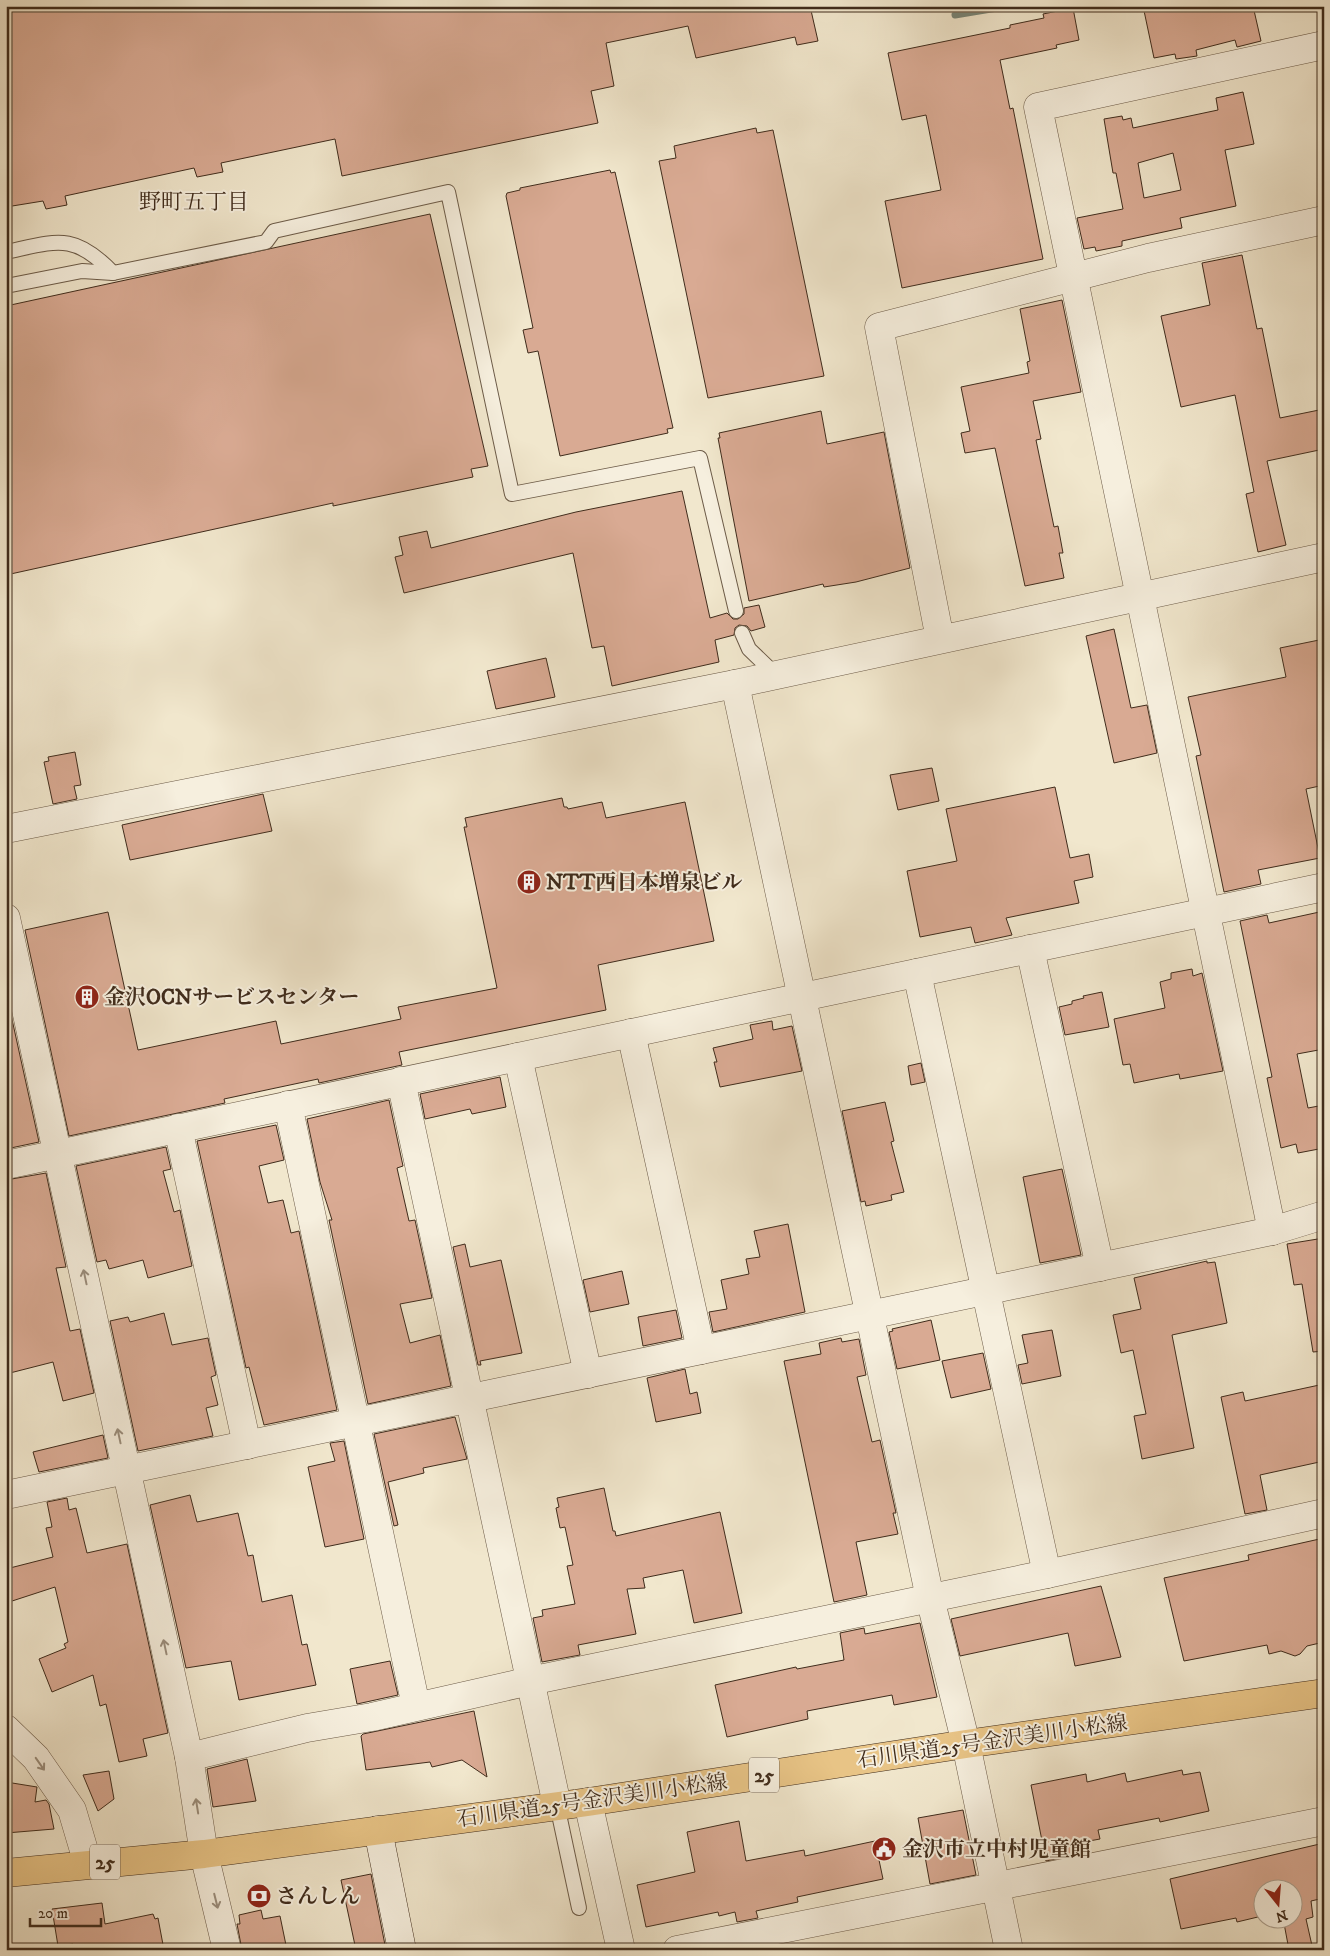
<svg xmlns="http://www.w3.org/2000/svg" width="1330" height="1956" font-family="'IM FELL DW Pica','Noto Serif JP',serif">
  <rect width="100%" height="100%" fill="#f1e7cd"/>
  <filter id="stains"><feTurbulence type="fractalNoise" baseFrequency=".004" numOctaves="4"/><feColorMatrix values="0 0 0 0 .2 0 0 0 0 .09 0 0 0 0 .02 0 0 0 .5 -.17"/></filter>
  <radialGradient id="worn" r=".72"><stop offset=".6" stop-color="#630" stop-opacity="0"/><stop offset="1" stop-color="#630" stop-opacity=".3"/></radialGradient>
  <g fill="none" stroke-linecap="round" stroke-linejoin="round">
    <!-- stream -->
    <polyline stroke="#778577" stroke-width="7" points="955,15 1009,6"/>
  </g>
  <!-- building -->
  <g fill="#d9aa93" stroke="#402c1c" fill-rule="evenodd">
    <polygon points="6,6 810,6 818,41 797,45 795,37 696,58 688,26 606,43 614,86 591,91 598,123 342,176 335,139 221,163 223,172 197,177 194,168 65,196 67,205 46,209 43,201 6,207"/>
    <polygon points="1143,6 1253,6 1261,41 1237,47 1235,40 1196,50 1197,56 1176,59 1175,54 1154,58"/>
    <polygon points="1073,8 1079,40 1056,45 1057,48 1000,60 1010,109 1013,108 1043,259 902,288 885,201 941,190 926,115 902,120 888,53 1010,28 1010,25 1044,18 1043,14"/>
    <path d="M1243,92L1254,144L1225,150L1236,206L1180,218L1182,228L1122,241V246L1096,251L1095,247L1084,249L1077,218L1123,209L1116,173H1113L1104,119L1122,116L1123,120L1131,118L1133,128L1218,110L1216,98ZM1173,153L1181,190L1144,198L1138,163Z"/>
    <polygon points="756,128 757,133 773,130 824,376 708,398 659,161 676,158 674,146"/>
    <polygon points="610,170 611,173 615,172 673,428 667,429 668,433 560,456 538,351 528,353 523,330 533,328 506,196 507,193 520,190 520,188"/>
    <polygon points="430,214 488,466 471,469 473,477 333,506 333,503 6,575 6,306"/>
    <polygon points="1242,255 1257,329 1262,328 1280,418 1324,409 1324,449 1267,461 1286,545 1258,552 1246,494 1254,492 1235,395 1181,407 1161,316 1210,305 1202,263"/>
    <polygon points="1062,300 1081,392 1033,401 1041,439 1036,440 1054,527 1058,526 1063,553 1059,553 1064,578 1025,586 995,448 965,453 961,433 970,431 961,387 1029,373 1027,362 1030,361 1020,309"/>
    <polygon points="821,411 827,444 884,432 910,568 856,582 824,587 823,584 749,601 718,438 720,438 719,433"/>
    <polygon points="682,491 710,618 727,613 733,619 738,619 744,614 744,608 759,605 765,627 751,631 747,626 739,625 735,628 734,635 715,640 719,662 612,686 604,646 592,648 573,553 404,593 395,557 403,555 399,537 427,531 431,548 576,512"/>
    <polygon points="1114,629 1131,708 1147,705 1157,753 1114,763 1086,636"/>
    <polygon points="1324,639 1324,785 1306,789 1320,858 1258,870 1261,884 1224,892 1196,756 1201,755 1188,697 1286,677 1280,648"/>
    <polygon points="546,658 555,697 496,709 487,671"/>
    <polygon points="75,752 81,785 74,786 77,799 53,804 44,762 49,761 48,757"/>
    <polygon points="932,768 939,801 898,810 890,775"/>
    <polygon points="1055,787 1070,858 1089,854 1093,877 1074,881 1079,903 1006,918 1012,935 975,943 971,927 920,937 907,871 957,861 946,809"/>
    <polygon points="263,794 272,831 130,860 122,825"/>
    <polygon points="562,798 564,807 567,807 568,809 602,802 606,818 685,802 714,941 598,965 606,1010 399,1052 402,1065 319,1083 318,1079 224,1099 225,1103 69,1136 25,930 108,912 138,1050 276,1021 281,1044 401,1019 398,1007 497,988 464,827 467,827 465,818"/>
    <polygon points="1324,911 1324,1049 1297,1054 1308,1108 1324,1105 1324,1148 1298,1153 1296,1144 1281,1148 1267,1078 1272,1077 1240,921 1267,915 1269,923"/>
    <polygon points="1192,969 1193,976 1202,973 1223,1071 1180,1079 1179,1074 1134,1083 1130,1064 1123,1065 1114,1019 1165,1008 1160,982 1171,979 1171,973"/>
    <polygon points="6,992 39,1142 6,1149"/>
    <polygon points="1102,992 1109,1027 1065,1035 1059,1007 1072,1004 1072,1001 1084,998 1083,996"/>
    <polygon points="772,1021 773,1030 792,1026 802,1071 720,1087 714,1062 717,1062 713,1048 753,1039 750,1025"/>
    <polygon points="921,1063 925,1082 911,1085 908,1066"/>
    <polygon points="500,1077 506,1107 472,1114 470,1109 425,1119 420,1094"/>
    <polygon points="389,1100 403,1166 397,1168 409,1221 415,1220 432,1298 400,1304 410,1343 440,1335 451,1386 368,1404 329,1220 332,1220 320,1182 307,1119"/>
    <polygon points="885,1102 894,1141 891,1142 904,1192 891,1195 892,1200 866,1206 865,1201 861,1202 842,1111"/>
    <polygon points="276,1125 284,1160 259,1166 268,1203 283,1200 291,1233 299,1231 337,1410 264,1425 249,1367 246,1368 197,1141"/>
    <polygon points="166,1147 171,1169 163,1171 174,1212 180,1210 192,1266 148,1278 143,1260 109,1269 106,1260 97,1262 76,1166"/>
    <polygon points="1062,1169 1081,1255 1040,1263 1023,1177"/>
    <polygon points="46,1173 66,1267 56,1268 70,1331 80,1329 94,1393 63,1401 53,1362 6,1374 6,1180"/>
    <polygon points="788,1224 805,1312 713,1332 709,1312 727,1309 721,1280 749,1274 746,1259 760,1257 754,1231"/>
    <polygon points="1324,1238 1324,1351 1313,1352 1302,1284 1294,1285 1287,1244"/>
    <polygon points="465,1244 470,1267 501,1260 522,1353 480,1361 481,1365 478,1365 453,1247"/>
    <polygon points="1207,1261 1207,1263 1215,1262 1227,1323 1172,1335 1194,1448 1142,1459 1134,1416 1146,1414 1133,1350 1121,1353 1113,1315 1141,1309 1134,1278"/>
    <polygon points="622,1271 629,1304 590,1312 583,1280"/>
    <polygon points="676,1310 682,1338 643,1346 638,1317"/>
    <polygon points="164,1313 172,1345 208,1338 216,1375 211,1377 218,1405 206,1408 213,1436 138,1451 110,1321 128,1317 130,1322"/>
    <polygon points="931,1320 940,1360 897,1369 889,1332 893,1331 892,1329"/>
    <polygon points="1052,1330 1061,1376 1022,1384 1018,1365 1028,1363 1022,1335"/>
    <polygon points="841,1338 842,1342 859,1339 866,1375 857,1377 872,1442 880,1440 896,1513 893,1513 898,1534 856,1542 867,1595 834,1602 784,1361 821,1354 819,1343"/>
    <polygon points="983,1353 991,1389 951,1398 942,1361"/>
    <polygon points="685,1369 690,1394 697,1392 701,1413 656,1422 647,1378"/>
    <polygon points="1324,1384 1324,1461 1260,1475 1267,1510 1245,1514 1221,1397 1243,1392 1245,1401"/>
    <polygon points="455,1417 467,1459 423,1468 424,1473 388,1482 398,1525 394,1526 374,1434"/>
    <polygon points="103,1435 108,1458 39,1472 33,1452"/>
    <polygon points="344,1441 364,1539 325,1547 308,1467 335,1461 330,1443"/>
    <polygon points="604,1488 613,1531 615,1531 616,1536 720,1512 742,1613 694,1623 683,1570 643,1578 645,1588 627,1589 636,1634 578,1645 580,1655 542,1662 533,1618 543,1616 542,1610 575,1604 567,1566 573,1565 565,1527 560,1528 556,1508 559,1507 557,1498"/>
    <polygon points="190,1495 197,1522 238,1513 248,1556 253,1555 262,1602 292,1595 302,1645 307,1644 316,1685 239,1700 231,1661 186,1668 150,1505"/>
    <polygon points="67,1498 69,1510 76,1508 87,1553 127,1544 168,1733 143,1739 147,1756 119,1762 106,1704 100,1706 93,1675 52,1692 39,1659 66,1648 64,1644 68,1642 55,1587 6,1603 6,1569 53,1557 46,1528 52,1527 47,1502"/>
    <polygon points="1324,1538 1324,1642 1307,1646 1300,1654 1295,1656 1281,1651 1269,1654 1267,1645 1184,1661 1164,1578 1249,1560 1248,1555"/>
    <polygon points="1101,1586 1121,1657 1075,1666 1068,1633 960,1656 951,1619"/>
    <polygon points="920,1623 937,1697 894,1705 892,1695 807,1711 808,1719 727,1737 715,1685 796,1667 797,1669 844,1660 840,1633 864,1628 865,1634"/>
    <polygon points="390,1661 398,1695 357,1704 350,1669"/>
    <polygon points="474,1711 487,1777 462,1760 432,1767 430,1762 366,1770 361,1736 363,1734"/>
    <polygon points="247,1759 256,1801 213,1807 207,1769"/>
    <polygon points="1182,1770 1183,1775 1200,1772 1209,1811 1160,1822 1159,1818 1098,1830 1100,1839 1078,1843 1080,1854 1046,1861 1031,1785 1086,1774 1087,1782 1125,1773 1127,1782"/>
    <polygon points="109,1771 114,1799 98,1811 83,1775"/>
    <polygon points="6,1782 37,1787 35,1802 46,1800 49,1804 54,1829 6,1833"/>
    <polygon points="963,1810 976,1875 930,1884 918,1818"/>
    <polygon points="739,1821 746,1861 804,1850 805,1856 875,1841 883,1879 797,1897 798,1902 756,1911 758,1918 737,1922 735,1912 719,1916 718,1912 646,1927 637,1885 695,1872 687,1832"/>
    <polygon points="1324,1843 1324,1898 1311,1901 1313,1917 1306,1919 1313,1950 1289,1950 1283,1918 1292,1918 1292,1888 1262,1888 1262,1916 1237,1922 1236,1918 1181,1929 1170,1879"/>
    <polygon points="371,1874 386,1950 356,1950 341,1880"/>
    <polygon points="102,1903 105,1924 153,1914 155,1919 158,1918 164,1950 74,1950 73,1944 58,1946 52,1909"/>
    <polygon points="261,1910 263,1919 280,1916 287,1950 242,1950 237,1924 240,1924 239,1915"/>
  </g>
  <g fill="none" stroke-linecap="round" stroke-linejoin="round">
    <defs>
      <g id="lane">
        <path d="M6,252C57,241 74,232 113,273"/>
        <polyline points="6,286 82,271 113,273 266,242 274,231 448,192 512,494 700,458 736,611"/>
        <polyline points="742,633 749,649 776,675"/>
        <polyline points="557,1805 579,1908"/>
      </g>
      <g id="street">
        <polyline points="940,639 879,327 1148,258 1324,220"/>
        <polyline points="735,684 930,1598 966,1744 1009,1950"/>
        <polyline points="6,829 735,684 1324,557"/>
        <polyline points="6,918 189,1757 204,1854 227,1950"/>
        <polyline points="1030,949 1100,1267"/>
        <polyline points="917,973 1047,1574"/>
        <polyline points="631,1033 701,1350"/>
        <polyline points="518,1057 588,1374"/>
        <polyline points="401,1081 557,1805"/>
        <polyline points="288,1105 416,1706"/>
        <polyline points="178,1128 247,1445"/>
        <polyline points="6,1165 1324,887"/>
        <polyline points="1272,1231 1038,107 1324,45"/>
        <polyline points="6,1495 1272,1231 1324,1215"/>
        <polyline points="6,1729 36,1758 72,1810 88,1864"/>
        <polyline points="189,1757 307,1728 372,1717 530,1681 1047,1574 1324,1513"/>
        <polyline points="588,1802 621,1950"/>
        <polyline points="677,1950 1324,1821"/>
      </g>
      <polyline id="secondary" points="378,1830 402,1950"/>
      <polyline id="primary" points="6,1873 204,1854 588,1802 966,1744 1324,1693"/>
    </defs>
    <!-- lane casing -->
    <use href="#lane" stroke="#6c5b48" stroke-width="16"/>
    <!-- street casing -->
    <use href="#street" stroke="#6c5b48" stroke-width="29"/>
    <!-- secondary casing -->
    <use href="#secondary" stroke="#402c1c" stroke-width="29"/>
    <!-- primary casing -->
    <use href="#primary" stroke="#402c1c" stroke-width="29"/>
    <!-- lane -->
    <use href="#lane" stroke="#f6efde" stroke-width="14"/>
    <!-- street -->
    <use href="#street" stroke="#f6efde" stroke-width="28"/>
    <!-- secondary -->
    <use href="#secondary" stroke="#f6efde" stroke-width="28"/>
    <!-- primary -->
    <use href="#primary" stroke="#e8c486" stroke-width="28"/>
  </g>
  <!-- one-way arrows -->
  <defs><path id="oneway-shaft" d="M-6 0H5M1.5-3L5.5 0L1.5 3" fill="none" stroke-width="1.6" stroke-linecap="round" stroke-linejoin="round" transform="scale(1.25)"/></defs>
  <g stroke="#9b8e7d">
    <use href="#oneway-shaft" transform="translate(85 1277) rotate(-102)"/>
    <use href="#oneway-shaft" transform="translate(119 1436) rotate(-102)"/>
    <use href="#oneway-shaft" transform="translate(165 1647) rotate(-102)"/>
    <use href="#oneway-shaft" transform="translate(40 1764) rotate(55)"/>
    <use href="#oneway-shaft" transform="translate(197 1806) rotate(-99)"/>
    <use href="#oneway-shaft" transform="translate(216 1901) rotate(76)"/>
  </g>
  <!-- icons -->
  <defs>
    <symbol id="building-disc" viewBox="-11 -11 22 22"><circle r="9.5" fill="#8f2418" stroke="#f6efde"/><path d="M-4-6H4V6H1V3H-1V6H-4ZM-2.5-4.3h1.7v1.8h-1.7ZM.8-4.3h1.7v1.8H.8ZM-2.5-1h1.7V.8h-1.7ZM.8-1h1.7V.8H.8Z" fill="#fff"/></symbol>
    <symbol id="civic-disc" viewBox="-11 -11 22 22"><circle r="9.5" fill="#8f2418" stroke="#f6efde"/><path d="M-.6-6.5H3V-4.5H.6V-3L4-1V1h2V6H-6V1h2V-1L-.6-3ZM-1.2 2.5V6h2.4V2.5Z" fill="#fff"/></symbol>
    <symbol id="bank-disc" viewBox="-11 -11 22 22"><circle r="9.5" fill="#8f2418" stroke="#f6efde"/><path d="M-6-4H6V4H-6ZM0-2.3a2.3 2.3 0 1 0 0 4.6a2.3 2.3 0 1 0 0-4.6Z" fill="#fff"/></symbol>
  </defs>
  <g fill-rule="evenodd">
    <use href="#building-disc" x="515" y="868" width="28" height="28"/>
    <use href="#building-disc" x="73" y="983" width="28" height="28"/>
    <use href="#civic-disc" x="870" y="1835" width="28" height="28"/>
    <use href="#bank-disc" x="245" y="1882" width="28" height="28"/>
  </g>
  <g text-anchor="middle" stroke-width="4" stroke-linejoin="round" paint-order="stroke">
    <!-- shield labels -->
    <g fill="#f6efde" stroke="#776656" stroke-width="1">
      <rect x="749" y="1757.5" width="30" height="35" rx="4"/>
      <rect x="90" y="1844.5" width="30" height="35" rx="4"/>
    </g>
    <g font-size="20" font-weight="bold" fill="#402c1c">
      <text x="764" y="1782">25</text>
      <text x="105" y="1869">25</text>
    </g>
    <!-- poi labels -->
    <g font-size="21" font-weight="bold" fill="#402c1c" stroke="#f6efde" text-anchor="start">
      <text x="546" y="889">NTT西日本増泉ビル</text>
      <text x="104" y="1004">金沢OCNサービスセンター</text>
      <text x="902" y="1856">金沢市立中村児童館</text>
      <text x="276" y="1903">さんしん</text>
    </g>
    <!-- street labels -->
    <g font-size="21" fill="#402c1c" stroke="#f6efde">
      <text transform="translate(992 1741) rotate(-8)" y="7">石川県道25号金沢美川小松線</text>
      <text transform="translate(592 1800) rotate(-8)" y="7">石川県道25号金沢美川小松線</text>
    </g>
    <!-- neighbourhood labels -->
    <g font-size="22" fill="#402c1c" stroke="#f6efde">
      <text x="194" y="209">野町五丁目</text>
    </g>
  </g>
  <!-- margin -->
  <rect width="1330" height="1956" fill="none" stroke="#f1e7cd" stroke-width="25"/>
  <rect x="8" y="8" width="1315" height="1941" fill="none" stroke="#402c1c" stroke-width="2.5"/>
  <rect x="12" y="12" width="1305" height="1931" fill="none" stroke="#402c1c"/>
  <!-- north arrow -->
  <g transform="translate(1278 1904) rotate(163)"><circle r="24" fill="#f6efde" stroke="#ada190"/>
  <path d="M0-4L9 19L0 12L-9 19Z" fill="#8f2418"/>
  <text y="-8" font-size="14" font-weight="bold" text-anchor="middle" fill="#402c1c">N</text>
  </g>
  <!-- scale -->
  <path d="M30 1918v8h71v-8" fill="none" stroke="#402c1c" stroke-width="2.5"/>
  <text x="38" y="1918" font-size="15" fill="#402c1c" stroke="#f6efde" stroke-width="4" paint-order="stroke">20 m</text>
  <rect width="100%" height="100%" filter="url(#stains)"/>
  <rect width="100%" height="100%" fill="url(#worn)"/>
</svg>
